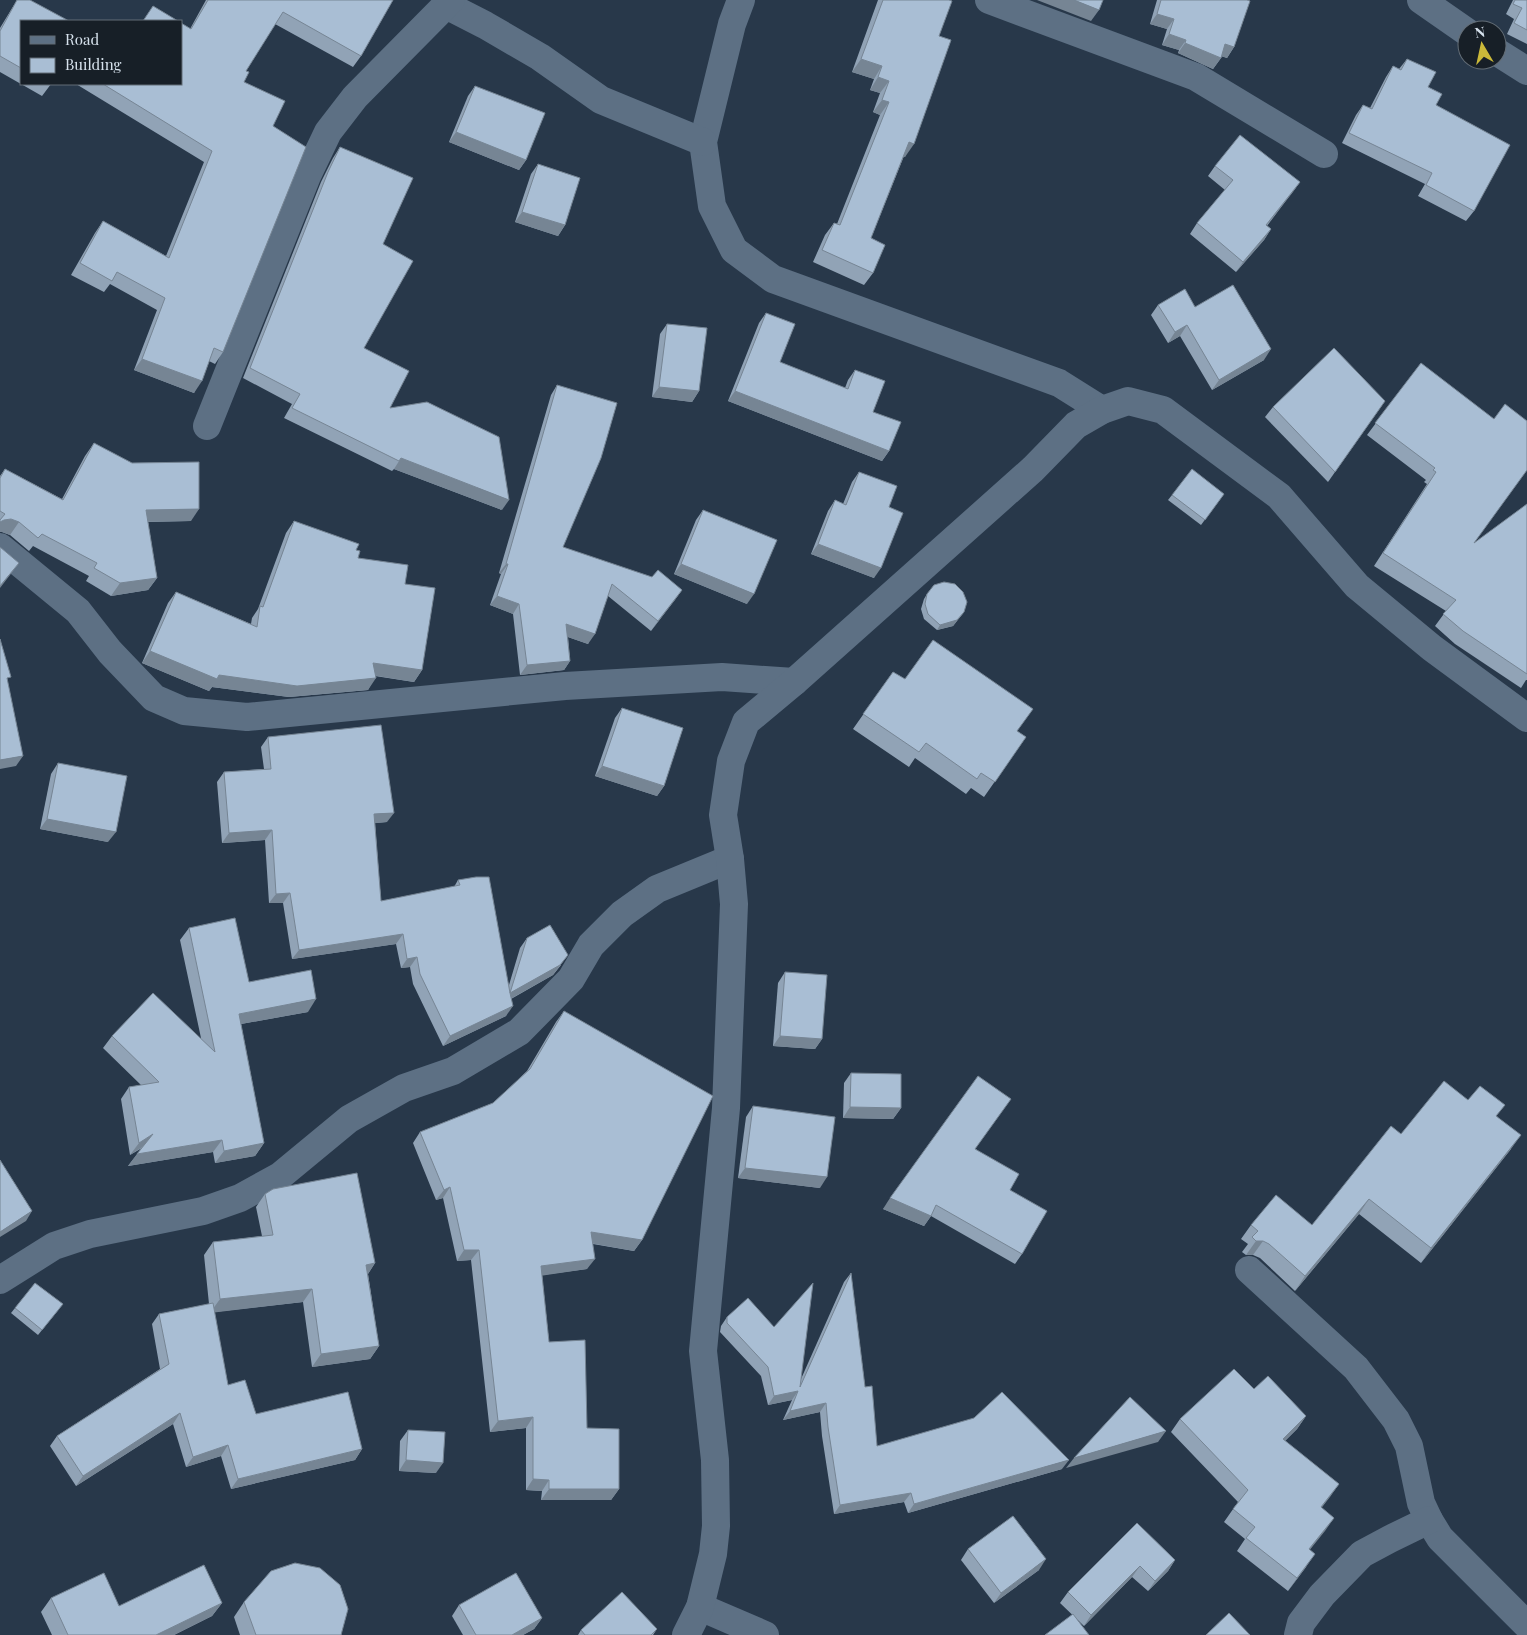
<svg xmlns="http://www.w3.org/2000/svg" width="1527" height="1635" font-family="'Playfair Display',serif">
  <rect width="100%" height="100%" fill="#28384a"/>
  <g fill="none" stroke-linecap="round" stroke-linejoin="round">
    <!-- minor -->
    <g stroke="#5d7084" stroke-width="28">
      <polyline points="741,0 732,24 703,142 712,206 734,250 773,279 1059,383 1102,410"/>
      <polyline points="989,0 1196,77 1324,154"/>
      <polyline points="1421,0 1467,32"/>
      <polyline points="446,5 485,25 540,57 601,100 703,142"/>
      <polyline points="1497,52 1527,71"/>
      <polyline points="207,426 307,176 328,132 355,97 451,0"/>
      <polyline points="0,547 78,611 110,652 154,698 184,711 247,717 565,686 722,677 794,682"/>
      <polyline points="1249,1270 1356,1368 1396,1420 1409,1446 1421,1503 1429,1520 1440,1538 1527,1625"/>
      <polyline points="0,1280 54,1246 90,1234 203,1211 240,1198 280,1176 349,1119 404,1088 453,1071 519,1032 571,979 591,945 622,914 657,889 730,859"/>
      <polyline points="700,1607 765,1635"/>
      <polyline points="686,1635 700,1607 713,1554 716,1526 715,1460 703,1351 726,1108 734,904 730,859 723,815 731,761 746,722 794,682 1033,469 1076,425 1102,410 1128,401 1163,410 1279,496 1357,586 1432,648 1527,718"/>
      <polyline points="1298,1635 1301,1623 1322,1595 1362,1554 1390,1539 1429,1520"/>
    </g>
  </g>
  <!-- wall -->
  <g fill="#91a3b6">
    <polygon points="17,0 30,0 21,21 21,84 51,84 42,96 0,72 0,28"/>
    <polygon points="206,0 393,0 361,56 353,67 275,24 246,71 244,82 273,126 223,352 215,364 209,361 194,393 134,370 157,310 110,284 104,292 71,275 95,233 103,221 166,256 204,162 76,84 181,84 190,29"/>
    <polygon points="878,0 949,0 905,157 904,156 871,238 873,273 864,285 813,262 825,235 834,223 837,224 880,115 873,112 880,93 870,90 874,79 852,72"/>
    <polygon points="1157,0 1247,0 1234,47 1227,58 1221,56 1221,58 1213,69 1178,53 1179,50 1162,45 1167,29 1150,24"/>
    <polygon points="1513,0 1527,0 1527,44 1507,34 1514,19 1506,14"/>
    <polygon points="1407,59 1428,87 1436,105 1474,211 1466,221 1418,196 1425,184 1342,143 1356,115 1363,105 1370,108 1386,77 1393,66 1399,69"/>
    <polygon points="475,86 526,160 519,170 449,142 468,96"/>
    <polygon points="340,147 383,244 364,348 390,408 502,510 394,469 392,471 284,418 292,404 243,378 321,182 333,158"/>
    <polygon points="538,164 565,225 558,236 515,222 531,174"/>
    <polygon points="1215,166 1300,182 1267,226 1271,229 1264,240 1236,272 1190,234 1197,223 1225,190 1208,176"/>
    <polygon points="1158,305 1195,307 1264,360 1212,390 1180,336 1168,343 1151,315"/>
    <polygon points="766,313 780,362 845,388 848,380 855,370 889,451 882,461 728,401 759,323"/>
    <polygon points="667,324 699,391 692,402 652,397 660,334"/>
    <polygon points="1421,363 1475,543 1527,504 1527,680 1526,680 1521,688 1455,644 1435,626 1446,611 1374,566 1427,484 1424,482 1426,480 1367,435"/>
    <polygon points="557,385 563,547 682,590 651,631 608,596 588,644 568,637 570,661 564,670 520,675 513,614 490,605 501,574 499,573 551,395"/>
    <polygon points="1385,401 1328,482 1265,417 1273,407"/>
    <polygon points="94,443 191,521 148,522 157,578 148,590 111,596 86,581 89,576 33,546 29,551 10,535 2,532 0,532 0,476 5,469 62,499 85,456"/>
    <polygon points="859,472 889,507 874,578 811,554 828,511 835,500 843,504 852,482"/>
    <polygon points="1224,494 1201,525 1168,500 1172,495"/>
    <polygon points="703,510 747,604 674,574 696,520"/>
    <polygon points="294,521 356,550 358,558 405,584 422,670 414,682 375,676 368,690 289,697 212,687 209,691 142,663 168,603 176,592 251,624 252,618 258,609 286,533"/>
    <polygon points="927,594 964,612 953,626 937,630 924,619 921,609 924,599"/>
    <polygon points="893,672 905,679 1017,731 1026,737 984,797 971,788 966,794 915,758 909,767 853,729"/>
    <polygon points="622,708 664,786 657,796 595,776 615,718"/>
    <polygon points="268,737 387,822 375,823 381,901 454,887 458,880 509,985 520,948 527,938 561,965 553,975 511,999 506,1016 443,1046 413,984 410,967 401,968 396,944 292,959 283,903 269,903 265,840 222,843 217,782 224,772 264,769 261,747"/>
    <polygon points="58,763 108,842 40,829 51,774"/>
    <polygon points="189,928 249,982 308,1012 241,1024 264,1143 255,1156 215,1163 213,1152 128,1166 142,1148 130,1155 121,1099 129,1087 141,1085 103,1048 112,1036 201,1038 180,940"/>
    <polygon points="785,972 822,1039 815,1049 773,1046 778,983"/>
    <polygon points="564,1011 642,1240 634,1251 593,1244 587,1269 542,1275 549,1342 587,1428 619,1489 611,1500 541,1500 542,1491 526,1490 526,1428 490,1432 471,1260 457,1261 443,1198 436,1200 413,1143 420,1132 493,1103 527,1071 556,1022"/>
    <polygon points="851,1073 901,1108 893,1119 843,1118 844,1083"/>
    <polygon points="1468,1100 1497,1116 1511,1149 1421,1263 1359,1214 1295,1291 1260,1258 1253,1255 1246,1255 1242,1252 1248,1244 1241,1239 1251,1225 1312,1225 1401,1134"/>
    <polygon points="753,1106 820,1188 738,1178 746,1117"/>
    <polygon points="976,1149 1010,1190 1022,1254 1015,1264 931,1216 924,1226 883,1209"/>
    <polygon points="265,1194 375,1263 368,1274 379,1346 370,1359 312,1367 303,1302 214,1312 228,1385 256,1414 362,1449 355,1460 231,1489 221,1456 186,1467 173,1424 76,1486 50,1446 57,1436 160,1369 152,1324 159,1314 209,1304 204,1255 213,1242 262,1236 256,1207"/>
    <polygon points="851,1273 865,1387 877,1446 1062,1469 908,1513 904,1502 834,1514 822,1436 820,1412 783,1420 792,1400 768,1405 761,1376 720,1332 721,1326 727,1317 801,1379 844,1282"/>
    <polygon points="15,1308 59,1309 38,1335 11,1313"/>
    <polygon points="1254,1389 1306,1416 1297,1429 1285,1441 1339,1484 1321,1508 1334,1518 1310,1549 1306,1567 1288,1591 1237,1551 1245,1539 1224,1522 1238,1502 1171,1432 1180,1419"/>
    <polygon points="408,1430 436,1473 399,1471 400,1441"/>
    <polygon points="1137,1523 1175,1560 1168,1571 1148,1591 1132,1577 1084,1626 1060,1603 1068,1592"/>
    <polygon points="968,1549 1039,1570 994,1603 961,1560"/>
    <polygon points="51,1598 119,1606 222,1603 212,1616 174,1635 52,1635 41,1612"/>
    <polygon points="244,1602 342,1635 240,1635 234,1617"/>
    <polygon points="459,1605 542,1618 534,1629 523,1635 463,1635 452,1616"/>
    <polygon points="657,1629 653,1635 578,1635 581,1630"/>
  </g>
  <!-- shaded-wall -->
  <g fill="#768594">
    <polygon points="1037,0 1074,0 1099,10 1091,21"/>
    <polygon points="1157,14 1174,19 1167,29 1150,24"/>
    <polygon points="1169,34 1186,40 1179,50 1162,45"/>
    <polygon points="1185,43 1221,58 1213,69 1178,53"/>
    <polygon points="1225,44 1234,47 1227,58 1218,55"/>
    <polygon points="861,59 882,66 874,79 852,72"/>
    <polygon points="878,77 889,81 880,93 870,90"/>
    <polygon points="882,100 889,102 880,115 873,112"/>
    <polygon points="456,132 526,160 519,170 449,142"/>
    <polygon points="909,142 914,144 905,157 900,155"/>
    <polygon points="1300,182 1293,192 1259,235 1266,225"/>
    <polygon points="522,212 565,225 558,236 515,222"/>
    <polygon points="1271,229 1264,240 1236,272 1243,262"/>
    <polygon points="1187,325 1180,336 1168,343 1175,332"/>
    <polygon points="1271,349 1264,360 1212,390 1219,380"/>
    <polygon points="142,359 202,381 194,393 134,370"/>
    <polygon points="659,387 699,391 692,402 652,397"/>
    <polygon points="735,391 889,451 882,461 728,401"/>
    <polygon points="401,458 509,500 502,510 394,469"/>
    <polygon points="199,509 191,521 137,522 146,510"/>
    <polygon points="11,519 19,522 10,535 2,532 0,532 0,522 4,520"/>
    <polygon points="818,544 881,568 874,578 811,554"/>
    <polygon points="19,563 10,575 0,588 0,586"/>
    <polygon points="506,564 508,564 501,574 499,573"/>
    <polygon points="681,564 754,594 747,604 674,574"/>
    <polygon points="157,578 148,590 111,596 120,583"/>
    <polygon points="682,590 675,600 651,631 658,621"/>
    <polygon points="497,596 519,604 513,614 490,605"/>
    <polygon points="964,612 953,626 937,630 940,625"/>
    <polygon points="566,624 595,634 588,644 559,634"/>
    <polygon points="150,651 219,675 376,678 368,690 289,697 212,687 209,691 142,663"/>
    <polygon points="570,661 564,670 520,675 527,665"/>
    <polygon points="373,663 422,670 414,682 365,674"/>
    <polygon points="23,756 16,766 0,769 0,760"/>
    <polygon points="602,766 664,786 657,796 595,776"/>
    <polygon points="394,813 387,822 367,824 374,814"/>
    <polygon points="47,819 116,832 108,842 40,829"/>
    <polygon points="272,830 265,840 222,843 229,833"/>
    <polygon points="290,893 283,903 269,903 276,894"/>
    <polygon points="403,934 396,944 292,959 299,950"/>
    <polygon points="568,955 553,975 503,1003 510,993"/>
    <polygon points="417,957 410,967 401,968 407,959"/>
    <polygon points="316,999 308,1012 230,1026 239,1014"/>
    <polygon points="513,1006 506,1016 443,1046 450,1036"/>
    <polygon points="780,1036 822,1039 815,1049 773,1046"/>
    <polygon points="850,1107 901,1108 893,1119 843,1118"/>
    <polygon points="153,1134 144,1146 130,1155 139,1143"/>
    <polygon points="1521,1135 1511,1149 1421,1263 1431,1248"/>
    <polygon points="222,1140 213,1152 128,1166 137,1154"/>
    <polygon points="264,1143 255,1156 215,1163 224,1151"/>
    <polygon points="745,1168 827,1177 820,1188 738,1178"/>
    <polygon points="450,1187 443,1198 436,1200 444,1190"/>
    <polygon points="890,1198 931,1216 924,1226 883,1209"/>
    <polygon points="1369,1199 1359,1214 1295,1291 1305,1276"/>
    <polygon points="32,1211 26,1221 0,1237 0,1232"/>
    <polygon points="591,1232 642,1240 634,1251 584,1242"/>
    <polygon points="1256,1241 1263,1241 1253,1255 1246,1255"/>
    <polygon points="464,1250 479,1250 471,1260 457,1261"/>
    <polygon points="595,1259 587,1269 533,1277 541,1266"/>
    <polygon points="375,1263 366,1277 366,1265"/>
    <polygon points="312,1289 303,1302 210,1313 220,1299"/>
    <polygon points="379,1346 370,1359 312,1367 321,1354"/>
    <polygon points="798,1391 792,1400 768,1405 774,1396"/>
    <polygon points="826,1403 820,1412 783,1420 790,1411"/>
    <polygon points="180,1413 173,1424 76,1486 83,1476"/>
    <polygon points="1306,1416 1297,1429 1274,1451 1283,1439"/>
    <polygon points="533,1417 526,1428 490,1432 498,1421"/>
    <polygon points="1166,1431 1158,1442 1066,1468 1074,1458"/>
    <polygon points="228,1445 221,1456 186,1467 193,1457"/>
    <polygon points="362,1449 355,1460 231,1489 238,1479"/>
    <polygon points="406,1460 443,1463 436,1473 399,1471"/>
    <polygon points="1069,1460 1062,1469 908,1513 914,1504"/>
    <polygon points="533,1479 549,1480 542,1491 526,1490"/>
    <polygon points="1339,1484 1330,1497 1312,1520 1321,1507"/>
    <polygon points="549,1489 619,1489 611,1500 541,1500"/>
    <polygon points="911,1493 904,1502 834,1514 840,1505"/>
    <polygon points="1334,1518 1325,1531 1300,1562 1309,1549"/>
    <polygon points="1315,1554 1306,1567 1288,1591 1297,1578"/>
    <polygon points="1046,1559 1039,1570 994,1603 1001,1593"/>
    <polygon points="1175,1560 1168,1571 1148,1591 1155,1581"/>
    <polygon points="1140,1566 1132,1577 1084,1626 1091,1615"/>
    <polygon points="222,1603 212,1616 174,1635 156,1635"/>
    <polygon points="542,1618 534,1629 523,1635 512,1635"/>
  </g>
  <!-- building -->
  <g fill="#a9bed4" stroke="#768594">
    <polygon points="17,0 30,0 69,21 21,21 21,68 0,56 0,31"/>
    <polygon points="208,0 393,0 361,56 283,12 246,71 249,72 244,82 285,101 273,126 306,147 223,352 214,348 202,381 142,359 165,298 117,272 112,281 80,263 103,221 169,258 212,151 103,84 181,84 181,23 191,29"/>
    <polygon points="883,0 949,0 952,1 939,36 951,40 914,144 909,142 871,238 885,245 873,273 822,250 834,223 840,225 889,102 882,100 889,81 878,77 882,66 861,59"/>
    <polygon points="1074,0 1103,0 1099,10"/>
    <polygon points="1161,0 1247,0 1250,1 1234,47 1225,44 1221,58 1185,43 1186,40 1169,34 1174,19 1157,14"/>
    <polygon points="1515,0 1527,0 1527,30 1514,23 1522,8 1513,4"/>
    <polygon points="153,6 178,21 143,21"/>
    <polygon points="1407,59 1436,72 1428,87 1442,94 1436,105 1510,145 1474,211 1426,185 1432,173 1349,133 1363,105 1372,109 1393,66 1401,70"/>
    <polygon points="475,86 545,113 526,160 456,132"/>
    <polygon points="1240,135 1300,182 1266,225 1271,229 1243,262 1197,223 1233,180 1215,166"/>
    <polygon points="340,147 413,178 383,244 413,261 364,348 409,371 390,408 427,402 499,437 509,500 401,458 399,461 292,408 300,394 250,368 328,172"/>
    <polygon points="538,164 580,178 565,225 522,212"/>
    <polygon points="1233,285 1271,349 1219,380 1187,325 1175,332 1158,305 1185,289 1195,307"/>
    <polygon points="766,313 795,324 780,362 848,389 855,370 885,381 873,412 901,422 889,451 735,391"/>
    <polygon points="667,324 707,328 699,391 659,387"/>
    <polygon points="1334,348 1385,401 1335,472 1273,407"/>
    <polygon points="1421,363 1494,419 1505,404 1527,421 1527,470 1474,543 1527,504 1527,674 1463,631 1443,614 1456,600 1383,553 1436,472 1433,470 1435,468 1375,423"/>
    <polygon points="557,385 617,403 601,458 563,547 652,577 658,570 682,590 658,621 612,584 595,634 566,624 570,661 527,665 519,604 497,596 508,564 506,564"/>
    <polygon points="94,443 132,463 199,462 199,509 146,510 157,578 120,583 94,568 97,563 42,534 38,538 19,522 11,519 4,520 0,522 0,520 5,514 0,511 0,478 5,469 63,500"/>
    <polygon points="1192,469 1224,494 1205,520 1172,495"/>
    <polygon points="859,472 897,486 889,507 903,513 881,568 818,544 835,500 846,505"/>
    <polygon points="703,510 777,540 754,594 681,564"/>
    <polygon points="294,521 359,544 356,550 360,551 358,558 408,565 405,584 435,588 422,670 373,663 376,678 297,686 219,675 217,679 150,651 176,592 257,627 260,606 263,607"/>
    <polygon points="0,547 19,563 0,586"/>
    <polygon points="944,582 955,584 963,592 967,602 964,612 957,620 940,625 928,614 925,604 927,594 934,585"/>
    <polygon points="0,639 11,677 7,678 23,756 0,760"/>
    <polygon points="933,640 1033,709 1017,731 1026,737 995,782 981,773 977,779 926,743 919,752 863,714 893,672 905,679"/>
    <polygon points="622,708 683,728 664,786 602,766"/>
    <polygon points="381,725 394,813 374,814 381,901 460,885 458,880 476,877 489,877 510,993 527,938 550,925 568,955 560,965 510,993 513,1006 450,1036 420,974 417,957 407,959 403,934 299,950 290,893 276,894 272,830 229,833 224,772 271,769 268,737"/>
    <polygon points="58,763 127,776 116,832 47,819"/>
    <polygon points="235,918 249,982 311,970 316,999 239,1014 264,1143 224,1151 222,1140 137,1154 153,1134 139,1143 129,1087 159,1082 112,1036 153,993 215,1052 189,928"/>
    <polygon points="785,972 827,975 822,1039 780,1036"/>
    <polygon points="564,1011 713,1096 642,1240 591,1232 595,1259 541,1266 549,1342 585,1340 587,1428 619,1429 619,1489 549,1489 549,1480 533,1479 533,1417 498,1421 479,1250 464,1250 450,1187 444,1190 420,1132 493,1103 530,1069"/>
    <polygon points="851,1073 901,1074 901,1108 850,1107"/>
    <polygon points="978,1076 1011,1099 975,1149 1019,1174 1010,1190 1047,1211 1022,1254 936,1205 931,1216 890,1198"/>
    <polygon points="1444,1081 1468,1100 1480,1086 1505,1105 1496,1116 1521,1135 1431,1248 1369,1199 1305,1276 1269,1244 1263,1241 1256,1241 1252,1237 1258,1231 1251,1225 1276,1195 1312,1225 1391,1126 1401,1134"/>
    <polygon points="753,1106 835,1117 827,1177 745,1168"/>
    <polygon points="0,1160 32,1211 0,1232"/>
    <polygon points="357,1173 375,1263 366,1265 379,1346 321,1354 312,1289 220,1299 213,1242 273,1235 265,1194 273,1189"/>
    <polygon points="851,1273 865,1387 872,1386 877,1446 974,1418 1002,1392 1069,1460 914,1504 911,1493 840,1505 828,1427 826,1403 790,1411 798,1391 774,1396 768,1367 727,1323 727,1317 748,1298 774,1327 813,1283 800,1387"/>
    <polygon points="35,1283 63,1304 42,1330 15,1308"/>
    <polygon points="213,1303 228,1385 245,1380 256,1414 348,1392 362,1449 238,1479 228,1445 193,1457 180,1413 83,1476 57,1436 169,1364 159,1314"/>
    <polygon points="1234,1369 1254,1389 1268,1376 1306,1416 1283,1439 1339,1484 1321,1507 1334,1518 1309,1549 1315,1554 1297,1578 1246,1538 1255,1527 1233,1509 1248,1490 1180,1419"/>
    <polygon points="1130,1397 1166,1431 1074,1458"/>
    <polygon points="408,1430 445,1432 443,1463 406,1460"/>
    <polygon points="1013,1516 1046,1559 1001,1593 968,1549"/>
    <polygon points="1137,1523 1175,1560 1155,1581 1140,1566 1091,1615 1068,1592"/>
    <polygon points="295,1563 320,1568 340,1585 348,1609 341,1635 256,1635 244,1602 271,1571"/>
    <polygon points="204,1565 222,1603 156,1635 68,1635 51,1598 104,1573 119,1606"/>
    <polygon points="516,1573 542,1618 512,1635 476,1635 459,1605"/>
    <polygon points="622,1592 657,1629 651,1635 585,1635 581,1630"/>
    <polygon points="1229,1613 1250,1635 1206,1635"/>
    <polygon points="1073,1614 1089,1635 1045,1635"/>
  </g>
  <!-- legend -->
  <rect x="20" y="20" width="162" height="65" fill="#171f27" stroke="#636d76"/>
  <rect x="30" y="36" width="25" height="8" fill="#5d7084" stroke="#636d76"/>
  <text x="65" y="45" font-size="15" fill="#d6e1ec">Road</text>
  <rect x="30" y="58" width="25" height="15" fill="#a9bed4" stroke="#636d76"/>
  <text x="65" y="70" font-size="15" fill="#d6e1ec">Building</text>
  <!-- north arrow -->
  <g transform="translate(1482 45) rotate(351)"><circle r="24" fill="#171f27" stroke="#636d76"/>
  <path d="M0-4L9 19L0 12L-9 19Z" fill="#cbb939"/>
  <text y="-8" font-size="14" font-weight="bold" text-anchor="middle" fill="#d6e1ec">N</text>
  </g>
</svg>
